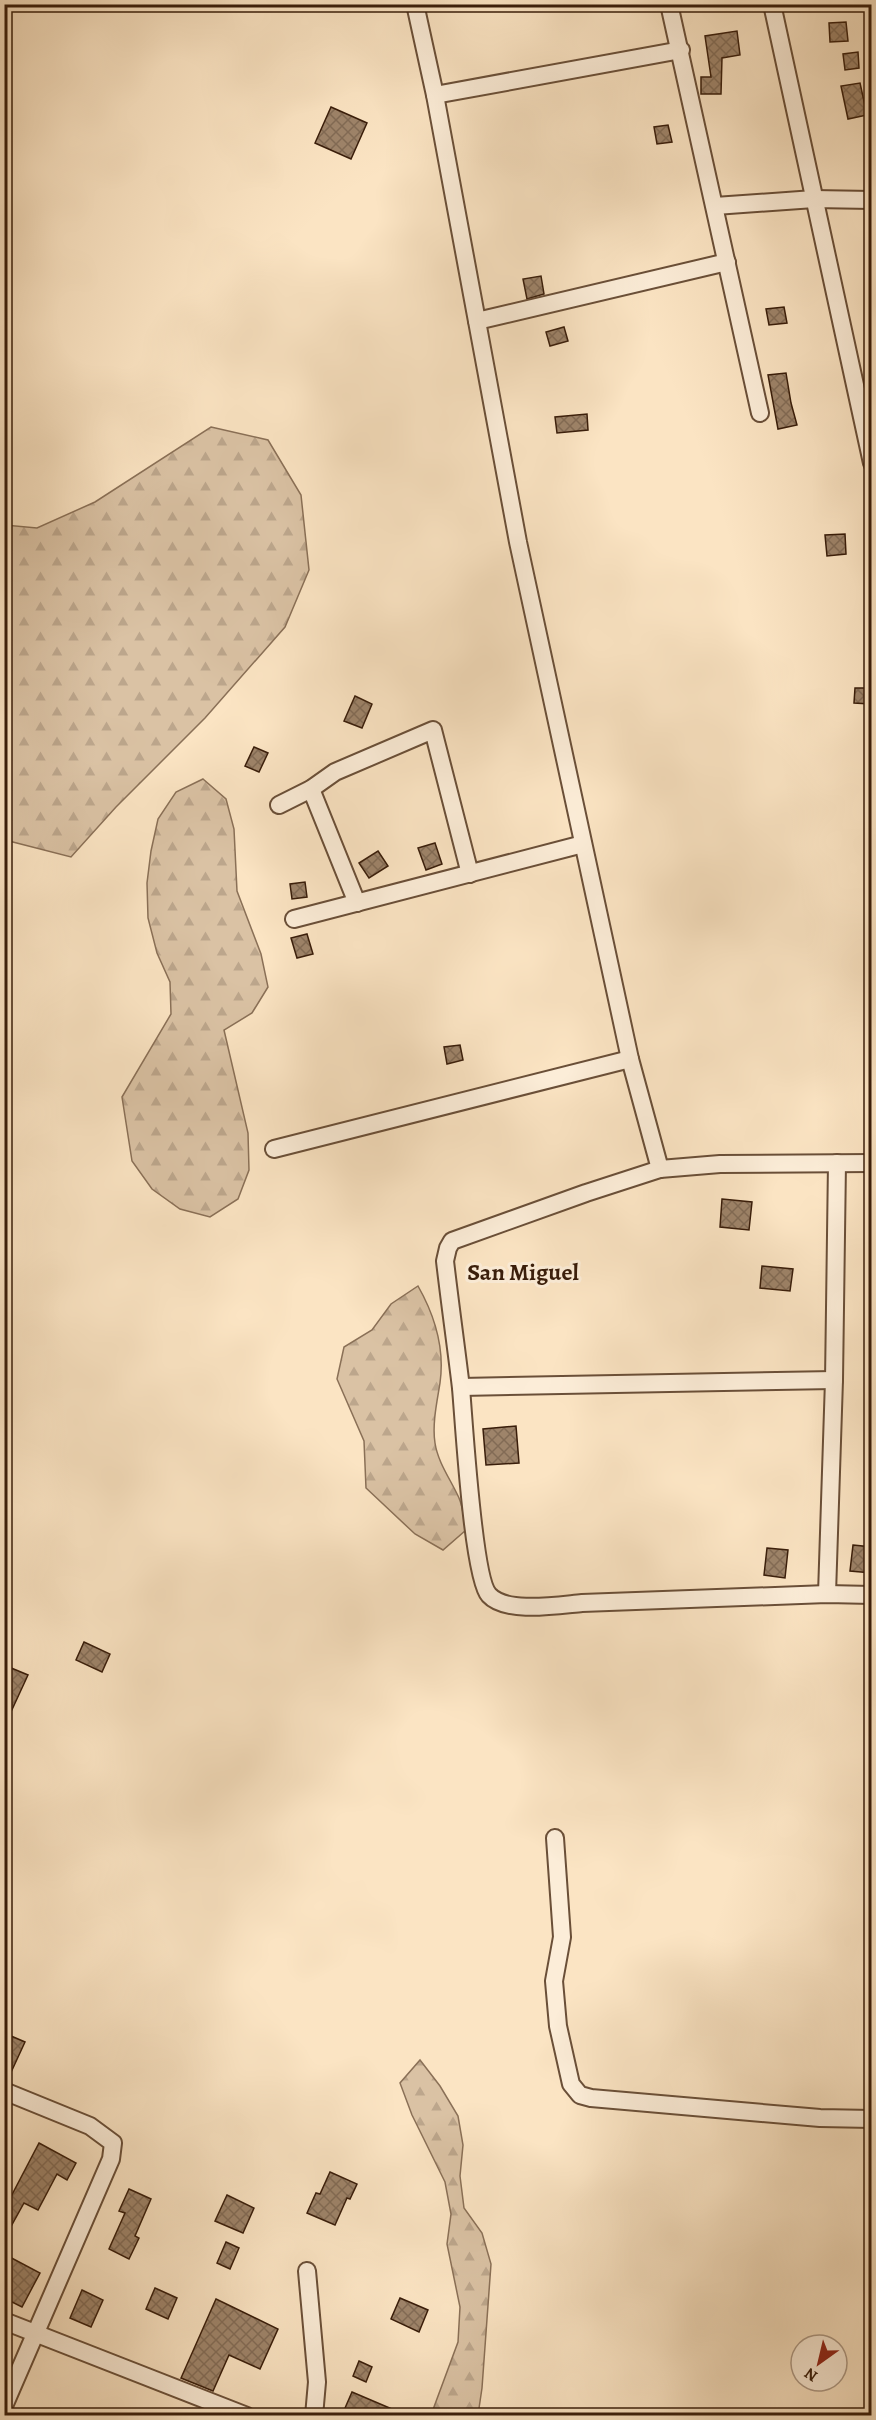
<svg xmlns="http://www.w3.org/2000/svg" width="876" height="2420" font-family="Alegreya,serif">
  <defs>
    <pattern id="forest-firs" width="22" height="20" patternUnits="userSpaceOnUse" patternTransform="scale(1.5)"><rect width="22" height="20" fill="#dac2a4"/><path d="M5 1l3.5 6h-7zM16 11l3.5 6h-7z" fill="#bca68c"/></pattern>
    <pattern id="building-cross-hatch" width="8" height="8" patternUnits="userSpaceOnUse" patternTransform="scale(1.5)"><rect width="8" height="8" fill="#9e846a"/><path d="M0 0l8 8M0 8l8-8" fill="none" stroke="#826b55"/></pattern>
  </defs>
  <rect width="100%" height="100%" fill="#fbe4c3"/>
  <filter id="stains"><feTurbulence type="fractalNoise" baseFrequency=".00333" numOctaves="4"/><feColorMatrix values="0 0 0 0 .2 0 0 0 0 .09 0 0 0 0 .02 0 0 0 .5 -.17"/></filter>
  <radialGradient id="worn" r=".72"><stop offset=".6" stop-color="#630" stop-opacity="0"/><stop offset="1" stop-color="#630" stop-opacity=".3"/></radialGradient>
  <!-- forest -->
  <g fill="url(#forest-firs)" stroke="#8a7057" stroke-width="1.5">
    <polygon points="211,427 268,440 301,495 309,570 285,627 205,718 116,807 71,857 9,841 4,838 5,525 37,528 95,502"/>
    <polygon points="203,779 226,799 234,829 237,891 261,954 268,987 252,1013 224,1030 248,1133 249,1170 238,1199 210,1217 180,1209 152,1189 132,1161 122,1097 171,1014 170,982 157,953 148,918 147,883 151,851 158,819 176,792"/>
    <path d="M418,1286C435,1316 445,1348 440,1383C437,1402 432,1424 435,1443C438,1463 451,1480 459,1498C463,1507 464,1520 466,1530L443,1550L415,1534L366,1488L364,1441L337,1379L344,1347L372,1330L391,1304Z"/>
    <polygon points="420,2060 440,2086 458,2116 463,2145 460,2176 464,2208 482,2233 491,2264 482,2388 478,2415 431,2415 458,2342 460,2307 447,2244 451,2214 445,2182 412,2115 400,2083"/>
  </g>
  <!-- building -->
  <g fill="url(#building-cross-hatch)" stroke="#391d0a" stroke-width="1.5">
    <polygon points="846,22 848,41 830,42 829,23"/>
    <polygon points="737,31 740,55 722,58 721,94 701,94 701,77 711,77 705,36"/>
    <polygon points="858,52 859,68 845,70 843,54"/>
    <polygon points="860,83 867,115 848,119 841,86"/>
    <polygon points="331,107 367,123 351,159 315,143"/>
    <polygon points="668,125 672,142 657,144 654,127"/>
    <polygon points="541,276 544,294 527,299 523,279"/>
    <polygon points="784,307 787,323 769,325 766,309"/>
    <polygon points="564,327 568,341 550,346 546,332"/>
    <polygon points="786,373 791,403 797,425 778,429 768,375"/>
    <polygon points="587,414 588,430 557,433 555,417"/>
    <polygon points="845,534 846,554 827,556 825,535"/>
    <polygon points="855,688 871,688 870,704 854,703"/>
    <polygon points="355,696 372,704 362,728 344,721"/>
    <polygon points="254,747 268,753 259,772 245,766"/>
    <polygon points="435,843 442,864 426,870 418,848"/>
    <polygon points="378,851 388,866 369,878 359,863"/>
    <polygon points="305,882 307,897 292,899 290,884"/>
    <polygon points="307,934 313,954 297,958 291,938"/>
    <polygon points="460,1045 463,1060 447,1064 444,1047"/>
    <polygon points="722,1199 752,1202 749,1230 720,1227"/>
    <polygon points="762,1266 793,1269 790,1291 760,1288"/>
    <polygon points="516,1426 519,1463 486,1465 483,1429"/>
    <polygon points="853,1545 872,1547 872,1573 850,1571"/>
    <polygon points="767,1548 788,1550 785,1578 764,1575"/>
    <polygon points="84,1642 110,1654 102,1672 76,1660"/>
    <polygon points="4,1665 28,1675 4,1727"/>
    <polygon points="4,2033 25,2042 7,2081 4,2081"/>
    <polygon points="39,2143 76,2163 67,2180 57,2174 38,2210 24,2203 4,2239 4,2210"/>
    <polygon points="330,2172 357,2184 350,2199 347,2198 335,2225 307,2213 316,2193 320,2194"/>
    <polygon points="129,2189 151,2199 135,2236 139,2238 129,2259 109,2249 125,2213 119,2211"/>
    <polygon points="227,2195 254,2208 243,2233 215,2221"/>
    <polygon points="226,2242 239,2248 230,2269 217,2263"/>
    <polygon points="4,2254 40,2273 22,2307 4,2298"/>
    <polygon points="155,2288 177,2298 168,2319 146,2309"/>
    <polygon points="82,2290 103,2300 91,2327 70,2318"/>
    <polygon points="400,2298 428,2310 419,2332 391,2319"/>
    <polygon points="216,2299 278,2329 260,2369 229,2355 213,2391 181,2378"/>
    <polygon points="359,2361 372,2367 366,2382 353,2376"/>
    <polygon points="352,2392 406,2415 342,2415"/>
  </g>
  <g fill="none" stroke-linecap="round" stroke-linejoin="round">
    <defs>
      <g id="street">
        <polyline points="415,4 435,95 518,542 630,1059 660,1169"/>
        <polyline points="669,4 760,413"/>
        <polyline points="772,4 872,463"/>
        <polyline points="435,95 681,50"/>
        <polyline points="715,206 814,199 872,200"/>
        <polyline points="477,321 727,262"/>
        <polyline points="311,789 357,903"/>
        <polyline points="279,805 311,789 335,772 433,730 470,874"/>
        <polyline points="294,919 583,844"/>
        <polyline points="274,1149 630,1059"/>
        <path d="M872,1163L720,1164L660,1169L586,1193L452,1241L448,1248L445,1261C450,1304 456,1346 461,1388C464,1422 473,1578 489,1595C506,1614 559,1605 582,1603L827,1594L872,1595"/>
        <polyline points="461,1387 834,1380"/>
        <polyline points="827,1594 834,1380 837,1163"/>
        <polyline points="555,1838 562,1937 554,1981 558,2026 571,2084 580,2095 591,2098 820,2118 872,2119"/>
        <polyline points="4,2091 90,2126 113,2143 111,2159 4,2406"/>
        <polyline points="307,2271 317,2382 314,2416"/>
        <polyline points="4,2321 247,2416"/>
      </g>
    </defs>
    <!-- street casing -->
    <use href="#street" stroke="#6a4f38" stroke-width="20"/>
    <!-- street -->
    <use href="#street" stroke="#fcedd8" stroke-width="16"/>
  </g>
  <g text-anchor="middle" stroke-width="6" stroke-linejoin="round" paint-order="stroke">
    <!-- district labels -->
    <g font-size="24" font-weight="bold" fill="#391d0a" stroke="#fcedd8">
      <text x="523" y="1280">San Miguel</text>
    </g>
  </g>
  <!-- margin -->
  <rect width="876" height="2420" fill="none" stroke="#fbe4c3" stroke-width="24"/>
  <rect x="6" y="6" width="864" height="2408" fill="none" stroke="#391d0a" stroke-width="3"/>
  <rect x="12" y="12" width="852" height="2396" fill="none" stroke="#391d0a" stroke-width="1.5"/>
  <!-- north arrow -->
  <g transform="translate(819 2363) rotate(214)"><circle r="28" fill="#fcedd8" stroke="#ae9a86" stroke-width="1.5"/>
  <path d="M0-4.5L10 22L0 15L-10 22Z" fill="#8f2418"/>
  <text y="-9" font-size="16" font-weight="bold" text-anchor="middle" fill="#391d0a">N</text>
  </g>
  <rect width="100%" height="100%" filter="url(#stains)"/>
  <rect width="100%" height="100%" fill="url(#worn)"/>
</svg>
